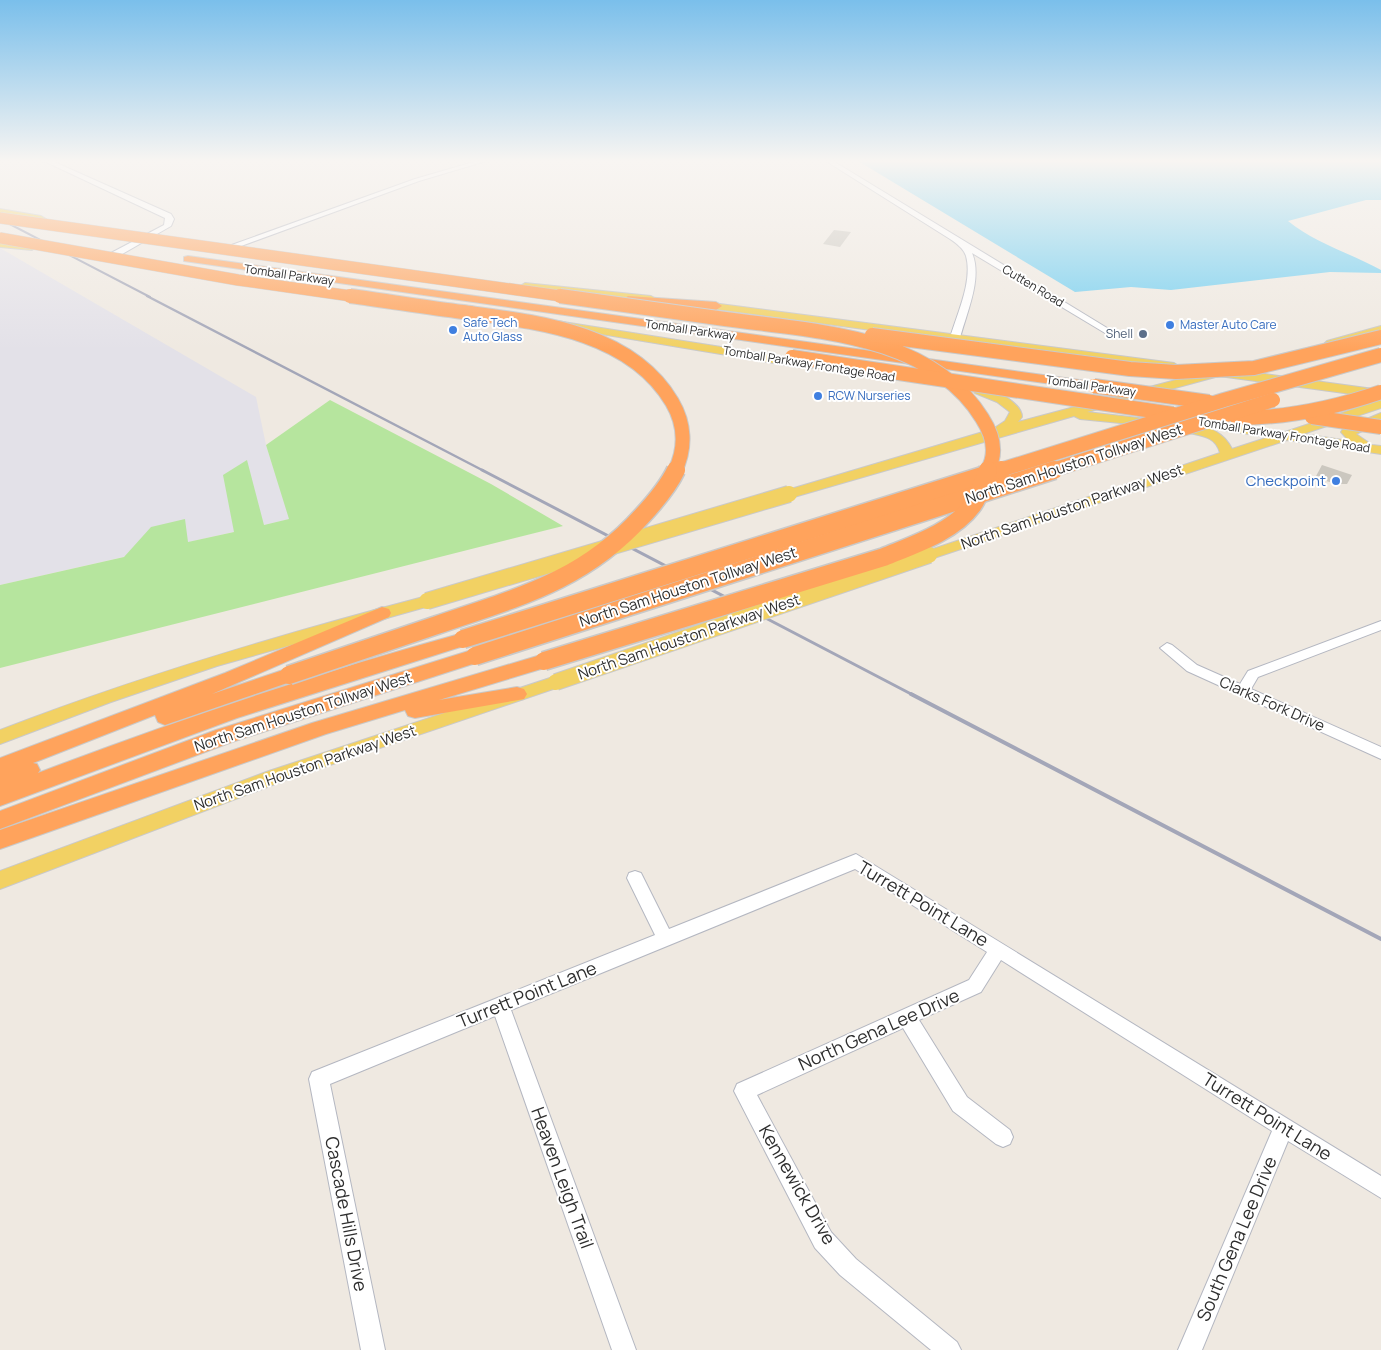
<svg xmlns="http://www.w3.org/2000/svg" width="1381" height="1350" font-family="Manrope,sans-serif">
  <rect width="100%" height="100%" fill="#efe9e1"/>
  <!-- industrial -->
  <polygon fill="#e3e1e8" points="0,248 256,397 266,445 290,519 0,585"/>
  <!-- green -->
  <polygon fill="#b6e59e" points="330,400 491,484 563,526 0,668 0,585 124,557 151,527 185,519 188,542 234,532 223,475 247,460 264,525 289,519 266,445"/>
  <!-- water -->
  <path fill="#75cff0" d="M858,161H1381V200H1366L1288,221C1315,243 1350,253 1381,270V273L1330,272L1171,290L1131,287L1075,292Z"/>
  <!-- building -->
  <g fill="#cbc7bf">
    <polygon points="834,230 851,232 840,247 823,244"/>
    <polygon points="1322,465 1352,475 1347,484 1337,484 1315,478"/>
  </g>
  <g fill="none" stroke-linecap="round" stroke-linejoin="round">
    <defs>
      <g id="minor">
        <polygon points="44,161 52,161 171,214 174,219 171,226 117,257 111,257 111,253 164,225 165,218"/>
        <polygon points="477,161 486,161 419,181 233,249 226,247 415,179"/>
        <path d="M826,161H833L1112,331L1105,333L972,253C983,278 966,314 960,338L952,340L950,338C957,314 973,281 966,256C964,249 956,243 950,239Z"/>
        <polygon points="1381,621 1381,630 1258,677 1251,689 1381,747 1381,759 1187,671 1160,648 1167,643 1172,645 1197,665 1240,684 1248,671"/>
        <polygon points="856,854 1381,1176 1381,1198 1288,1141 1202,1350 1178,1350 1272,1131 1001,960 981,992 919,1020 967,1097 1010,1130 1013,1137 1010,1144 1003,1147 996,1144 953,1111 903,1028 757,1095 831,1232 856,1259 957,1342 961,1350 931,1350 840,1275 815,1248 734,1091 737,1084 969,980 987,952 855,869 511,1010 636,1350 612,1350 495,1016 330,1084 385,1350 361,1350 309,1079 312,1072 655,935 627,878 629,873 635,871 641,873 669,929"/>
      </g>
      <g id="major">
        <polygon points="0,209 41,216 46,219 41,222 0,215"/>
        <polygon points="0,241 32,244 37,247 32,250 0,247"/>
        <polygon points="525,283 651,296 656,299 651,302 521,288 520,286"/>
        <polygon points="697,301 1174,363 1180,367 1174,371 693,306 692,304"/>
        <polygon points="557,321 810,361 816,365 810,369 553,326 551,324"/>
        <polygon points="1381,326 1381,333 1331,346 1325,343 1327,341"/>
        <path d="M1221,368L1381,390V398L1219,376L1087,412L1156,420L1163,424L1161,427L1080,419L1074,416L794,497L789,498L782,494L784,491L993,429L1005,421L1010,412L997,402L975,393L973,390L975,387C988,384 1022,402 1022,417L1018,422Z"/>
        <path d="M1381,400V408L1303,434L1349,441L1341,432L1343,429L1381,413V422L1356,434L1372,445L1381,446V454L1287,440L934,558H924L921,555L924,552L1220,453C1216,437 1203,436 1189,433L1187,430L1189,427C1207,423 1225,434 1232,449L1269,437L1162,421L1157,420L1156,417L1157,414L1285,432Z"/>
        <path d="M427,596L433,597L435,601L433,605L217,666L111,702L0,744V730C140,676 282,634 427,596Z"/>
        <polygon points="556,676 562,678 565,682 562,686 283,781 0,889 0,871 269,771"/>
      </g>
      <g id="highway">
        <polygon points="188,256 1094,382 1101,386 1094,390 184,261 184,257"/>
        <polygon points="628,296 716,302 722,306 716,310 624,303 622,300"/>
        <path d="M382,607L389,609L391,613L389,617L212,694L289,668L296,670L299,675L296,680L165,725L158,722L155,715L33,763L37,764L40,770L38,773C177,720 320,672 463,633L470,634L473,639L470,644L237,718L0,806V758L225,673Z"/>
        <polygon points="475,649 482,651 485,656 482,661 232,742 0,829 0,811 216,730"/>
        <polygon points="544,654 551,656 554,661 551,666 439,700 517,687 524,689 527,694 524,699 415,718 408,716 405,710 326,734 0,849 0,830 312,723"/>
      </g>
    </defs>
    <!-- minor casing -->
    <use href="#minor" stroke="#b4b7c1" stroke-width="2"/>
    <!-- major casing -->
    <use href="#major" stroke="#c9c9c9" stroke-width="2"/>
    <!-- highway casing -->
    <use href="#highway" stroke="#c9c9c9" stroke-width="2"/>
    <!-- minor -->
    <use href="#minor" fill="#fff" fill-rule="evenodd"/>
    <!-- major -->
    <use href="#major" fill="#f2d163" fill-rule="evenodd"/>
    <!-- highway -->
    <use href="#highway" fill="#ffa35c" fill-rule="evenodd"/>
    <!-- rail-far3 -->
    <polyline stroke="#a3a6b8" stroke-width="2" points="0,219 150,297"/>
    <!-- rail-far2 -->
    <polyline stroke="#a3a6b8" stroke-width="2.5" points="147,296 484,471"/>
    <!-- rail-far1 -->
    <polyline stroke="#a3a6b8" stroke-width="3" points="482,470 913,695"/>
    <!-- rail -->
    <polyline stroke="#a3a6b8" stroke-width="4" points="911,694 1381,939"/>
    <defs>
      <g id="major-bridge">
        <polyline points="427,601 789,494"/>
        <polyline points="556,682 929,555"/>
      </g>
      <g id="highway-bridge-far2">
        <polyline points="0,218 568,297"/>
        <polyline points="0,238 238,280 358,297"/>
      </g>
      <g id="highway-bridge-far1">
        <path d="M350,296C387,301 425,307 463,312C536,322 630,331 672,402C685,424 686,448 675,471"/>
        <path d="M560,296C615,304 670,311 725,319C812,331 930,334 982,418C993,435 998,453 987,471"/>
        <polyline points="872,335 1130,369 1176,372 1254,368 1381,337"/>
        <polyline points="792,357 1173,414"/>
        <polyline points="1094,386 1209,402"/>
        <polyline points="1312,417 1381,427"/>
        <path d="M1237,418C1287,418 1334,408 1381,392"/>
        <polyline points="997,471 1224,400 1381,355"/>
        <polyline points="1050,471 1273,400"/>
      </g>
      <g id="highway-bridge">
        <polyline points="463,639 1001,470"/>
        <polyline points="475,656 1054,470"/>
        <path d="M544,661L884,557C913,545 953,532 972,506C980,496 982,482 988,470"/>
        <path d="M289,675C338,658 388,642 437,625C516,598 584,581 642,516C655,502 668,487 676,470"/>
      </g>
    </defs>
    <!-- major-bridge casing -->
    <use href="#major-bridge" stroke="#c9c9c9" stroke-width="18" stroke-linecap="butt"/>
    <!-- highway-bridge-far2 casing -->
    <use href="#highway-bridge-far2" stroke="#c9c9c9" stroke-width="12" stroke-linecap="butt"/>
    <!-- highway-bridge-far1 casing -->
    <use href="#highway-bridge-far1" stroke="#c9c9c9" stroke-width="16" stroke-linecap="butt"/>
    <!-- highway-bridge casing -->
    <use href="#highway-bridge" stroke="#c9c9c9" stroke-width="21" stroke-linecap="butt"/>
    <!-- major-bridge -->
    <use href="#major-bridge" stroke="#f2d163" stroke-width="16"/>
    <!-- highway-bridge-far2 -->
    <use href="#highway-bridge-far2" stroke="#ffa35c" stroke-width="11"/>
    <!-- highway-bridge-far1 -->
    <use href="#highway-bridge-far1" stroke="#ffa35c" stroke-width="14"/>
    <!-- highway-bridge -->
    <use href="#highway-bridge" stroke="#ffa35c" stroke-width="18"/>
  </g>
  <!-- sky -->
  <linearGradient id="sky" x2="0" y2="1"><stop stop-color="#7abfeb"/><stop offset="0.46" stop-color="#f8f5f2"/><stop offset="1" stop-color="#f8f5f2" stop-opacity="0"/></linearGradient>
  <rect width="1381" height="350" fill="url(#sky)"/>
  <!-- markers -->
  <g fill="#3f7fe0" stroke="#fff" stroke-width="2">
    <circle cx="1170" cy="325" r="5"/>
    <circle cx="453" cy="330" r="5"/>
    <circle cx="818" cy="396" r="5"/>
    <circle cx="1336" cy="481" r="5"/>
  </g>
  <circle fill="#5c6f8a" stroke="#fff" stroke-width="2" cx="1143" cy="334" r="5"/>
  <g text-anchor="middle" stroke-width="4" stroke-linejoin="round" paint-order="stroke">
    <!-- far-street labels -->
    <g font-size="12" fill="#2e2e2e" stroke="#fff">
      <text transform="translate(289 275) rotate(8)" y="4">Tomball Parkway</text>
      <text transform="translate(1033 286) rotate(31)" y="4">Cutten Road</text>
      <text transform="translate(690 330) rotate(8)" y="4">Tomball Parkway</text>
      <text transform="translate(809 364) rotate(9)" y="4">Tomball Parkway Frontage Road</text>
      <text transform="translate(1091 386) rotate(8)" y="4">Tomball Parkway</text>
      <text transform="translate(1284 435) rotate(9)" y="4">Tomball Parkway Frontage Road</text>
    </g>
    <!-- far-shop labels -->
    <g font-size="12" fill="#366cbe" stroke="#fff" text-anchor="start">
      <text x="463" y="327">Safe Tech<tspan x="463" dy="14">Auto Glass</tspan></text>
      <text x="1180" y="329">Master Auto Care</text>
      <text x="828" y="400">RCW Nurseries</text>
    </g>
    <!-- far-service labels -->
    <g font-size="12" fill="#4e5e75" stroke="#fff" text-anchor="end">
      <text x="1133" y="338">Shell</text>
    </g>
    <!-- street labels -->
    <g font-size="15" fill="#2e2e2e" stroke="#fff">
      <text transform="translate(1074 464) rotate(-18)" y="5">North Sam Houston Tollway West</text>
      <text transform="translate(1072 507) rotate(-19)" y="5">North Sam Houston Parkway West</text>
      <text transform="translate(688 587) rotate(-18)" y="5">North Sam Houston Tollway West</text>
      <text transform="translate(689 637) rotate(-19)" y="5">North Sam Houston Parkway West</text>
      <text transform="translate(1272 704) rotate(24)" y="5">Clarks Fork Drive</text>
      <text transform="translate(303 712) rotate(-18)" y="5">North Sam Houston Tollway West</text>
      <text transform="translate(305 768) rotate(-19)" y="5">North Sam Houston Parkway West</text>
    </g>
    <!-- shop labels -->
    <g font-size="15" fill="#366cbe" stroke="#fff" text-anchor="end">
      <text x="1326" y="486">Checkpoint</text>
    </g>
    <!-- near-street labels -->
    <g font-size="18" fill="#2e2e2e" stroke="#fff">
      <text transform="translate(923 904) rotate(31)" y="6">Turrett Point Lane</text>
      <text transform="translate(527 995) rotate(-22)" y="6">Turrett Point Lane</text>
      <text transform="translate(879 1030) rotate(-24)" y="6">North Gena Lee Drive</text>
      <text transform="translate(1267 1117) rotate(32)" y="6">Turrett Point Lane</text>
      <text transform="translate(562 1178) rotate(70)" y="6">Heaven Leigh Trail</text>
      <text transform="translate(797 1185) rotate(60)" y="6">Kennewick Drive</text>
      <text transform="translate(346 1214) rotate(79)" y="6">Cascade Hills Drive</text>
      <text transform="translate(1237 1239) rotate(-67)" y="6">South Gena Lee Drive</text>
    </g>
  </g>
</svg>
